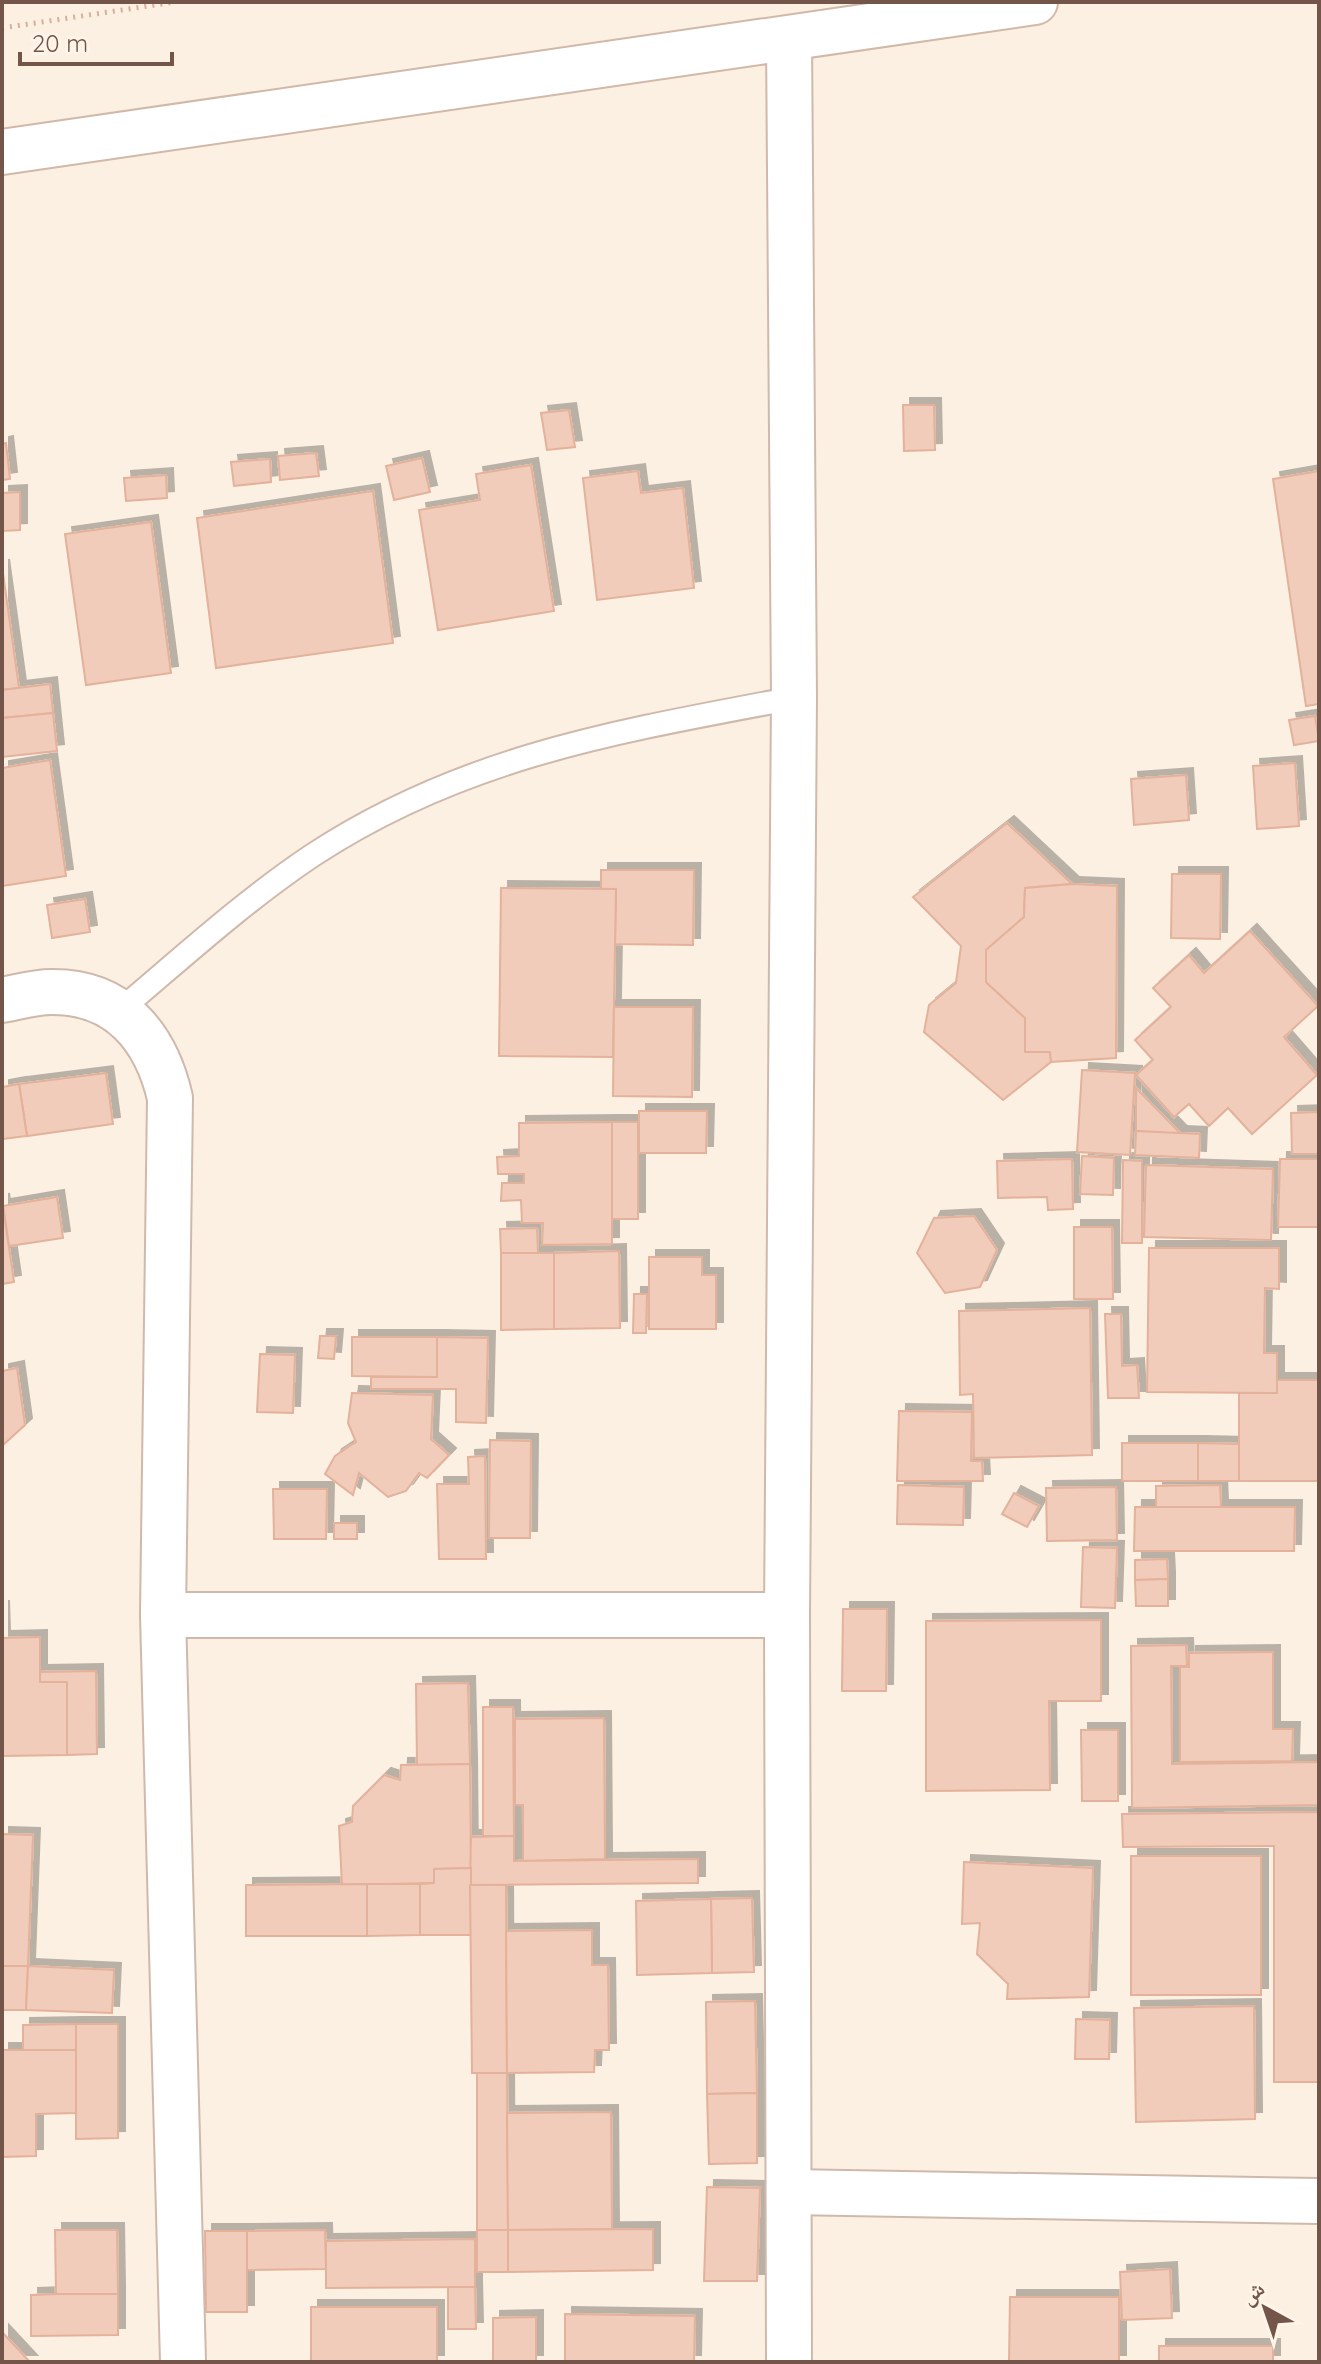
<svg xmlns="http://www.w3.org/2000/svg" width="1321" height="2364" font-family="Quicksand,'Noto Naskh Arabic',sans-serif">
  <defs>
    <filter id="shadow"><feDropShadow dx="7" dy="-7" stdDeviation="0" flood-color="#0004"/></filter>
  </defs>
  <rect width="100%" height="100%" fill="#fcf0e2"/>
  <!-- building -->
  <g fill="#f1ccba" stroke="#e4b19a" stroke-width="2" filter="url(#shadow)">
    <polygon points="903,405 934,405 935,450 904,451"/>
    <polygon points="569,410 575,447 547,450 541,413"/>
    <polygon points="6,443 10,479 2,480 2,444"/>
    <polygon points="316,453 319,476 280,480 278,456"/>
    <polygon points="422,458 430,492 394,500 386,466"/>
    <polygon points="270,459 271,482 234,486 231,462"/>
    <polygon points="531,465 554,611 438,630 419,510 480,500 476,474"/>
    <polygon points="638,471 641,493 683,488 694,588 597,600 583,478"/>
    <polygon points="1319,471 1319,704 1306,706 1273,479"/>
    <polygon points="166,475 167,498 126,501 124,478"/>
    <polygon points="373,491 393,643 216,668 197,518"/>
    <polygon points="20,492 20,530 2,531 2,493"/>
    <polygon points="151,522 171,673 86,685 65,534"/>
    <polygon points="2,566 19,688 2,690"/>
    <polygon points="50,684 53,713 2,718 2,690"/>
    <polygon points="53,713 57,751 2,757 2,718"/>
    <polygon points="1315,716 1319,741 1294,745 1289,720"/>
    <polygon points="50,760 66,876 2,886 2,768"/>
    <polygon points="1295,763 1299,826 1257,829 1253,766"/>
    <polygon points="1186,775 1189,820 1134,825 1131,779"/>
    <polygon points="1007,823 1072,884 1025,888 1024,917 986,950 986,982 1025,1018 1025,1052 1050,1052 1051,1062 1003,1100 924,1032 929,1005 956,983 961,946 913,897"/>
    <polygon points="601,870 694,870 693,945 615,944 616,889 601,889"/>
    <polygon points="1172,874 1221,874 1220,939 1171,938"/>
    <polygon points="1072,884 1117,886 1116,1058 1051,1062 1050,1052 1025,1052 1025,1018 986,982 986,950 1024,917 1025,888"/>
    <polygon points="501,888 616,889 613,1057 499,1056"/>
    <polygon points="85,899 90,932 52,938 47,905"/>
    <polygon points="1250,931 1318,1006 1284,1037 1317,1075 1252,1134 1228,1108 1209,1126 1189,1104 1174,1117 1136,1075 1153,1060 1135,1040 1171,1007 1153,988 1189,955 1204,973"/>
    <polygon points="614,1007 693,1007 692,1097 613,1096"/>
    <polygon points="1082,1070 1135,1073 1130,1155 1077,1152"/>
    <polygon points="106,1073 113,1124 27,1136 19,1084"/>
    <polygon points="19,1084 27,1136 2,1139 2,1087"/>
    <polygon points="1136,1088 1181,1134 1136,1131"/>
    <polygon points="639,1111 707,1111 706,1153 639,1153"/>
    <polygon points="1319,1112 1319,1154 1292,1154 1291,1113"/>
    <rect x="612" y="1122" width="26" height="97"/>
    <polygon points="612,1122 612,1244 542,1245 543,1223 522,1223 521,1200 501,1201 502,1183 524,1183 524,1174 498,1174 497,1157 519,1156 519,1123"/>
    <polygon points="1136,1131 1200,1134 1199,1158 1135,1155"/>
    <polygon points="1082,1156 1114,1158 1113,1195 1080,1194"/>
    <polygon points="1072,1159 1073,1209 1048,1210 1047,1197 998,1198 997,1161"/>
    <polygon points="1280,1159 1319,1159 1319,1227 1278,1227"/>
    <polygon points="1123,1160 1142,1161 1142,1243 1122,1243"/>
    <polygon points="1146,1165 1273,1169 1271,1240 1144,1237"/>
    <polygon points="57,1197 63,1238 9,1246 3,1206"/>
    <polygon points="2,1200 14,1282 2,1284"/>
    <polygon points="974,1216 997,1250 980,1287 945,1293 917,1253 934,1218"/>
    <polygon points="1074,1227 1112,1227 1113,1299 1074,1299"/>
    <polygon points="537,1228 538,1253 501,1253 500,1229"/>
    <polygon points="1149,1248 1279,1248 1279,1289 1265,1288 1264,1353 1277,1353 1277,1393 1147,1392"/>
    <polygon points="619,1251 620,1328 554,1329 554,1253"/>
    <polygon points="501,1253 554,1253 554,1329 501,1330"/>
    <polygon points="649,1257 702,1257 702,1275 716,1275 716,1329 649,1329"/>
    <polygon points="634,1294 647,1294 646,1333 633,1333"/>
    <polygon points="1090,1308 1092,1455 974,1458 973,1394 960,1395 959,1311"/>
    <polygon points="1105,1314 1121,1314 1122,1366 1137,1365 1139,1398 1108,1398"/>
    <polygon points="320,1336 336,1336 334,1359 318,1358"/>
    <polygon points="352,1337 437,1337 437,1377 352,1376"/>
    <polygon points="437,1337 488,1338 486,1423 456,1422 456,1389 371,1389 371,1377 437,1377"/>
    <polygon points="260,1354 295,1355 293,1413 257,1412"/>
    <polygon points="17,1368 25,1425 2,1446 2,1371"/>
    <polygon points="1277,1380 1319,1380 1319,1481 1239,1481 1239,1393 1277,1393"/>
    <polygon points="352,1393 433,1395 431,1439 449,1455 427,1478 419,1473 406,1491 388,1497 359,1473 353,1495 325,1474 335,1456 356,1442 348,1423"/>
    <polygon points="899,1411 972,1412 971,1461 982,1461 983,1481 897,1481"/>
    <polygon points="490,1440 531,1441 530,1538 489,1538"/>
    <rect x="1122" y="1443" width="76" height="38"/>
    <polygon points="1198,1443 1239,1444 1239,1481 1198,1481"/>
    <polygon points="485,1456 486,1559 439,1559 437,1484 469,1484 468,1457"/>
    <polygon points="898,1485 964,1487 963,1525 897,1524"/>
    <polygon points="1220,1485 1221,1507 1156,1507 1156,1486"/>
    <polygon points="1116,1487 1117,1540 1047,1541 1046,1488"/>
    <polygon points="273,1489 327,1489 326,1539 274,1539"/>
    <polygon points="1014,1493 1039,1506 1027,1527 1002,1514"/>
    <polygon points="1135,1507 1295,1507 1294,1551 1134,1551"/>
    <rect x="334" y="1523" width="23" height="16"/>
    <polygon points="1083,1547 1117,1548 1115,1608 1081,1607"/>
    <polygon points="1167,1559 1168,1579 1135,1580 1135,1560"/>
    <polygon points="1168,1579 1168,1606 1136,1606 1135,1580"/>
    <polygon points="2,1607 3,1638 40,1637 40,1682 67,1682 67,1755 2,1756"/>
    <polygon points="843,1609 887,1609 886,1691 842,1691"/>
    <polygon points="1101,1620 1101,1701 1049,1701 1050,1790 926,1791 926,1621"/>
    <polygon points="1186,1645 1187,1666 1171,1666 1172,1764 1319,1762 1319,1805 1132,1808 1131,1646"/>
    <polygon points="1273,1652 1273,1729 1293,1729 1292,1761 1180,1762 1180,1667 1189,1667 1189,1653"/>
    <polygon points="96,1671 97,1754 67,1755 67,1682 40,1682 40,1672"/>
    <polygon points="468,1683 470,1764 417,1766 416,1684"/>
    <polygon points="483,1707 513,1707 514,1836 483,1836"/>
    <polygon points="604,1718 605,1859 523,1861 523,1805 515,1805 515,1719"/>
    <polygon points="1081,1730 1118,1730 1118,1801 1082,1801"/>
    <polygon points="470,1764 471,1868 434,1869 434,1883 342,1885 339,1826 352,1822 353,1806 384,1775 400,1780 401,1765"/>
    <polygon points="1319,1812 1319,2082 1274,2082 1274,1846 1123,1847 1122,1814"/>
    <polygon points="2,1834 33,1835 28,1966 2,1966"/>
    <polygon points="514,1836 514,1861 698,1859 698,1883 470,1885 471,1837"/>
    <rect x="1131" y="1856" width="130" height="139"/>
    <polygon points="964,1862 1093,1868 1089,1997 1007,1999 1008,1984 977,1954 980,1923 962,1924"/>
    <polygon points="471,1868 471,1935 420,1935 420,1884 434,1883 434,1869"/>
    <polygon points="367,1884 367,1936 246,1936 246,1885"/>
    <polygon points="367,1884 420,1884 420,1935 367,1936"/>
    <polygon points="470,1885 506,1885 507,2073 472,2073"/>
    <polygon points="752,1898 754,1972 712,1973 711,1899"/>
    <polygon points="711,1899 712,1973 637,1975 636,1901"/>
    <polygon points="592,1930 592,1965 608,1965 609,2050 595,2050 594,2072 507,2073 506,1931"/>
    <polygon points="2,1966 28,1966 26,2010 2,2010"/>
    <polygon points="28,1966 114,1970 112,2013 26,2010"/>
    <polygon points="755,2001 757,2093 707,2094 706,2002"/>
    <polygon points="1254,2006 1255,2119 1136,2122 1134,2008"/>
    <polygon points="1076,2019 1110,2020 1109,2059 1075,2059"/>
    <polygon points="76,2024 76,2050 23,2050 23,2025"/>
    <polygon points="76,2024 118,2024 118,2138 76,2139"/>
    <polygon points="2,2050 76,2050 76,2113 36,2114 36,2156 2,2157"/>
    <polygon points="477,2073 507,2073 508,2230 477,2230"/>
    <polygon points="757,2093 757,2163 709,2164 707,2094"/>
    <polygon points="611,2112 612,2229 508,2230 507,2113"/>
    <polygon points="707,2187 760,2188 757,2281 704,2281"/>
    <polygon points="653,2229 653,2270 508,2272 508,2230"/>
    <polygon points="55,2230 117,2230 118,2294 56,2294"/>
    <polygon points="325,2230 326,2269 247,2270 247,2231"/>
    <rect x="477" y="2230" width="31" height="42"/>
    <polygon points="205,2231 247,2231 247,2312 206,2312"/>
    <polygon points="475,2239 475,2287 326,2288 326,2241"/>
    <polygon points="1170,2269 1172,2318 1122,2320 1120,2272"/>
    <polygon points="448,2287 475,2287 476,2329 448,2329"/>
    <polygon points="56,2294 118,2294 118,2335 31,2336 31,2295"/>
    <polygon points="1010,2297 1119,2297 1119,2362 1009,2362"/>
    <rect x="311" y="2307" width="126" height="55"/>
    <polygon points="565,2314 695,2316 694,2362 565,2362"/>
    <polygon points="536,2317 536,2362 493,2362 493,2318"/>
    <polygon points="2,2332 30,2362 2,2362"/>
    <rect x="1159" y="2346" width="114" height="16"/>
  </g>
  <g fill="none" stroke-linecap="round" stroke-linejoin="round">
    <defs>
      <path id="service" d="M119,1011C182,958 244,901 313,855C464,756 620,731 794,698"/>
      <g id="minor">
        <polyline points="789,39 794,698 787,1615 789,2362"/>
        <path d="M2,1000C18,997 35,992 51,992C119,991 156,1037 170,1098L163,1615L183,2362"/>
        <polyline points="163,1615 787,1615"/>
        <polyline points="789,2192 1319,2201"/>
      </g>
      <polyline id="secondary" points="2,152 1035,2"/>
    </defs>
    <!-- service casing -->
    <use href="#service" stroke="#cfb9ac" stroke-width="26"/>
    <!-- minor casing -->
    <use href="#minor" stroke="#cfb9ac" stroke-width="48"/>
    <!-- secondary casing -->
    <use href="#secondary" stroke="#d2b8a9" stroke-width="48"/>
    <!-- path -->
    <polyline stroke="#d6af9d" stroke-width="5" stroke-dasharray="2 6" stroke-linecap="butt" points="2,28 175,2"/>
    <!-- service -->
    <use href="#service" stroke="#fff" stroke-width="22"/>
    <!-- minor -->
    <use href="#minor" stroke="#fff" stroke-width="44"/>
    <!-- secondary -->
    <use href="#secondary" stroke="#fff" stroke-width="44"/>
  </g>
  <!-- border -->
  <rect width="1321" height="2364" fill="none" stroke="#735549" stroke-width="8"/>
  <!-- north arrow -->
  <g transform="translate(1265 2308) rotate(320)" stroke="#fff4e8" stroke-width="6" paint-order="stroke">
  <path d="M0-6L14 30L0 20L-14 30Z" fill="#735549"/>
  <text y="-12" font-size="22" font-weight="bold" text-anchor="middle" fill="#735549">ش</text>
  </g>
  <!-- scale -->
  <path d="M20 52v12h152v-12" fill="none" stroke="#735549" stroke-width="4"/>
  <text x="32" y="52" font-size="24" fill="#735549" stroke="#fff4e8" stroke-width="6" paint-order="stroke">20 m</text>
</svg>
